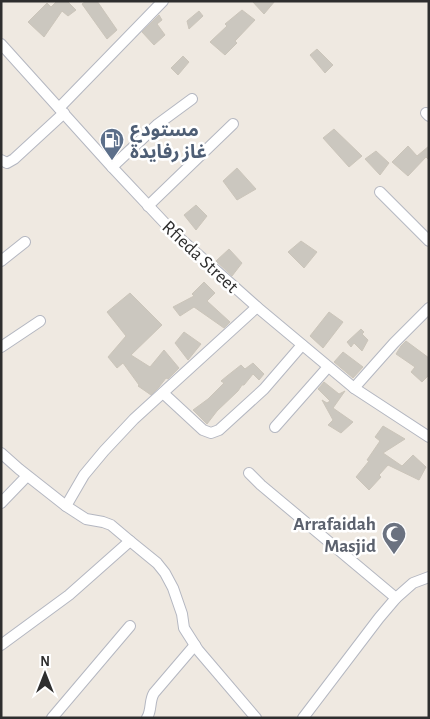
<svg xmlns="http://www.w3.org/2000/svg" width="430" height="719" font-family="'Alegreya Sans','Noto Sans Arabic',sans-serif">
  <rect width="100%" height="100%" fill="#efe9e1"/>
  <!-- building -->
  <g fill="#cbc7bf" stroke="#cbc5ba">
    <polygon points="57,1 67,1 76,10 68,16 62,11 44,37 28,22 47,3 51,7"/>
    <polygon points="86,1 97,1 117,30 107,39 82,4"/>
    <polygon points="252,1 275,1 264,14"/>
    <polygon points="242,10 255,20 235,41 237,43 225,55 210,42 227,26 225,24"/>
    <polygon points="199,11 203,16 189,29 187,21"/>
    <polygon points="159,15 162,20 157,24 165,35 154,45 142,32"/>
    <polygon points="317,49 333,65 325,73 310,55"/>
    <polygon points="183,56 189,62 178,75 171,68"/>
    <polygon points="334,129 362,156 349,167 323,138"/>
    <polygon points="408,146 417,156 429,146 429,160 426,157 408,176 392,162"/>
    <polygon points="376,151 389,163 380,175 365,159"/>
    <polygon points="237,168 256,189 237,200 223,181"/>
    <polygon points="196,205 207,216 196,230 184,215"/>
    <polygon points="301,241 317,252 304,268 288,252"/>
    <polygon points="229,249 242,263 232,276 216,261"/>
    <polygon points="204,282 215,293 207,301 230,322 224,328 194,307 180,316 173,307 194,296 192,294"/>
    <polygon points="130,293 162,325 131,355 150,367 164,350 179,368 168,379 166,378 159,387 151,395 138,386 139,385 123,363 117,368 108,357 126,336 107,312"/>
    <polygon points="329,312 343,322 323,348 310,336"/>
    <polygon points="361,329 364,332 362,334 368,340 362,351 354,343 351,347 347,342"/>
    <polygon points="184,332 201,344 188,360 175,343"/>
    <polygon points="406,341 429,358 429,375 422,382 411,372 415,367 396,354 401,346"/>
    <polygon points="343,352 363,367 353,378 334,362"/>
    <polygon points="253,363 264,374 259,380 253,374 244,385 242,385 238,391 217,411 207,424 193,410 208,399 224,383 221,381 227,376 241,365 245,369"/>
    <polygon points="324,382 339,394 345,391 333,408 353,422 341,433 328,425 333,420 322,400 327,403 330,401 318,389"/>
    <polygon points="383,426 405,439 383,453 402,466 413,455 426,467 419,480 388,465 379,475 381,477 369,490 356,477 369,461 367,460 380,441 375,437"/>
  </g>
  <g fill="none" stroke-linecap="round" stroke-linejoin="round">
    <defs>
      <g id="minor">
        <polyline points="1,44 112,167 175,234 257,307 354,388 429,437"/>
        <polyline points="59,108 163,1"/>
        <polyline points="426,113 429,116"/>
        <polyline points="1,160 7,163 14,159 64,113"/>
        <polyline points="112,167 158,124 192,99"/>
        <polyline points="380,192 429,241"/>
        <polyline points="148,206 233,124"/>
        <polyline points="1,261 25,242"/>
        <polyline points="1,347 40,321"/>
        <polyline points="354,388 394,343 429,308"/>
        <polyline points="163,393 203,430 211,433 219,430 264,389 302,345"/>
        <polyline points="275,427 328,367"/>
        <polyline points="1,453 19,469 66,506 86,519 103,522 111,525 130,541 157,563 165,573 173,588 182,614 184,628 198,650 256,718"/>
        <polyline points="249,473 261,485 396,598"/>
        <polyline points="1,503 27,476"/>
        <polyline points="66,506 84,475 104,451 134,419 257,307"/>
        <polyline points="1,645 69,595 130,541"/>
        <polyline points="52,718 130,626"/>
        <path d="M147,718C152,710 149,701 154,693L195,645"/>
        <polyline points="303,718 379,618 396,598 413,583 429,577"/>
      </g>
    </defs>
    <!-- minor casing -->
    <use href="#minor" stroke="#b4b7c1" stroke-width="12"/>
    <!-- minor -->
    <use href="#minor" stroke="#fff" stroke-width="10"/>
  </g>
  <!-- icons -->
  <defs>
    <symbol id="fuel-pin" viewBox="-11 -11 22 30"><path d="M0 17L-7.5 6A9.5 9.5 0 1 1 7.5 6Z" fill="#5c6f8a" stroke="#fff"/><path d="M-5.5-6h7V0h2V4h1.3V-2.5L3-4.5l.8-.8L6-3V5H2.5V1h-1V6h-7ZM-4.2-4.7v3.2H.2V-4.7Z" fill="#fff"/></symbol>
    <symbol id="mosque-pin" viewBox="-11 -11 22 30"><path d="M0 17L-7.5 6A9.5 9.5 0 1 1 7.5 6Z" fill="#6b7280" stroke="#fff"/><path d="M3.5-4.9A6 6 0 1 0 3.5 4.9A5 5 0 1 1 3.5-4.9Z" fill="#fff"/></symbol>
  </defs>
  <g fill-rule="evenodd">
    <use href="#fuel-pin" x="98" y="126" width="28" height="38"/>
    <use href="#mosque-pin" x="380" y="520" width="28" height="38"/>
  </g>
  <g text-anchor="middle" stroke-width="5" stroke-linejoin="round" paint-order="stroke">
    <!-- service labels -->
    <g font-size="19" font-weight="bold" fill="#4e5e75" stroke="#fff" text-anchor="start">
      <text x="130" y="136">مستودع<tspan x="130" dy="22">غاز رفايدة</tspan></text>
    </g>
    <!-- street labels -->
    <g font-size="19" fill="#2e2e2e" stroke="#fff">
      <text transform="translate(201 256) rotate(43)" y="7">Rfieda Street</text>
    </g>
    <!-- worship labels -->
    <g font-size="19" font-weight="bold" fill="#5b616d" stroke="#fff" text-anchor="end">
      <text x="376" y="530">Arrafaidah<tspan x="376" dy="22">Masjid</tspan></text>
    </g>
  </g>
  <!-- border -->
  <rect width="430" height="719" fill="none" stroke="#2e2e2e" stroke-width="5"/>
  <!-- north arrow -->
  <g transform="translate(45 674)" stroke="#ffffff" stroke-width="4" paint-order="stroke">
  <path d="M0-4L9 19L0 12L-9 19Z" fill="#2e2e2e"/>
  <text y="-8" font-size="14" font-weight="bold" text-anchor="middle" fill="#2e2e2e">N</text>
  </g>
</svg>
